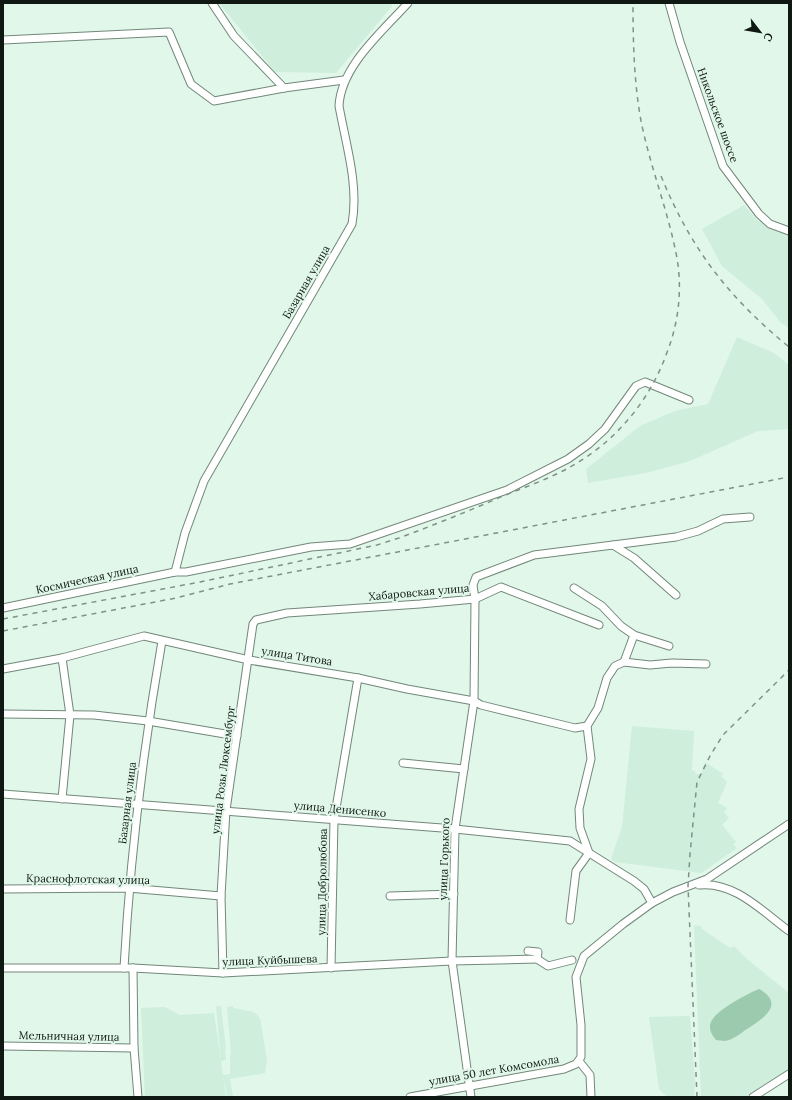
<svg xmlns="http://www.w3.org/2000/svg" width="792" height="1100" font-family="Lora,serif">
  <rect width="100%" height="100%" fill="#e0f7e9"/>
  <!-- built -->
  <g fill="#cfeedb">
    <polygon points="219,3 391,3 392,6 336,73 275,72"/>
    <polygon points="744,205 758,221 778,232 789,235 789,328 781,323 762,299 722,266 702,229"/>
    <polygon points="737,337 774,353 789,365 789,429 758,431 690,461 646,473 588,483 586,469 640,426 675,411 708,404"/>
    <polygon points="632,726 694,731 692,770 695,771 696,774 701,774 705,762 723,774 721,776 727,782 718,803 727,808 724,812 729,818 722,825 736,842 733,844 737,848 701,873 615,862 611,859 622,827"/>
    <polygon points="694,925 701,926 702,929 730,948 734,946 747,959 789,993 789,1069 746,1097 701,1097"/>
    <polygon points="216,1006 221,1006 226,1049 225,1050 226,1060 221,1061"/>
    <polygon points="233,1006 233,1008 254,1012 260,1018 267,1060 265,1073 230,1079 233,1097 227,1097 223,1075 230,1074 230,1055 231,1054 227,1007"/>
    <polygon points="165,1007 180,1015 214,1013 226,1097 145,1097 141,1008"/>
    <polygon points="690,1016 695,1081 694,1097 667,1097 659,1089 649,1017"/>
  </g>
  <!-- green -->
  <path fill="#9ccaae" d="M759,989C786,1004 763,1019 747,1029C741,1033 733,1040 725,1041C722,1041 718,1040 716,1040C712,1035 708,1029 711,1022C716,1010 747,994 759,989Z"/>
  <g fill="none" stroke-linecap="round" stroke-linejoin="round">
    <defs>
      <g id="minor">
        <polyline points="212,3 234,36 284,88"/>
        <polyline points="669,3 680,42 723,166 759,214 770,224 789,231"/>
        <polyline points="3,40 169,32 191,84 214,101 284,88 344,80"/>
        <polyline points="613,545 676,537 698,531 723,519 750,517"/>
        <path d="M175,572L185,533L204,481L352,224C359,185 346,145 339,106C341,66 382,32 408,3"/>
        <polyline points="574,588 602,606 621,626 634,635 669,646"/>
        <polyline points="3,608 175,572 186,572 311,547 350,544 507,490 568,459 589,444 605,429 636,386 645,382 689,400"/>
        <polyline points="624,662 634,635"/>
        <polyline points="3,669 62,658 144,636 249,660 358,678 407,689 474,701 481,705 575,728 587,726"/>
        <polyline points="3,714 94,715 148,721 237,736"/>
        <polyline points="403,763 464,769"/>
        <polyline points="3,794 455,829 570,841 634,881 644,889 652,903"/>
        <polyline points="62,799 70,715 62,658"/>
        <path d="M699,885C734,881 762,911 789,931"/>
        <polyline points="3,889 128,888 221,896"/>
        <polyline points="390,896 454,894"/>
        <polyline points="570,920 576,871 589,853 580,828 579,809 591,759 587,726 598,708 607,678 615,666 624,662 650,665 672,663 706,664"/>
        <polyline points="528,951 538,952 537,959 548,966 572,960"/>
        <polyline points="3,968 133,968 223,973 452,961 537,959"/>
        <path d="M124,968C130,858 143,750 162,641"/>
        <polyline points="133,968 134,1048 138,1097"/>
        <polyline points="331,968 334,820 358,678"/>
        <polyline points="223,973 221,896 226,810 253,624 256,620 287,613 420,604 475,599 501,587 599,625"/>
        <polyline points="3,1046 134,1048"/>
        <polyline points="579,1061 590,1075 591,1097"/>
        <polyline points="410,1097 564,1069 576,1064 581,1057 581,1025 576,977 584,956 623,924 652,903 673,892 707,879 789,824"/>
        <polyline points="471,1097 452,961 455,829 474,701 475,599 473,585 476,577 534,555 613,545 634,558 676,595"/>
        <polyline points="753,1097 789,1074"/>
      </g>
    </defs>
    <!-- minor casing -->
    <use href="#minor" stroke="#728779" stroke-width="9"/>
    <!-- minor -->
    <use href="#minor" stroke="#fff" stroke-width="7"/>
    <!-- rail -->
    <g stroke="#809187" stroke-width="1.5" stroke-dasharray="5 5" stroke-linecap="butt">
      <path d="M661,176C691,249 728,297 789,347"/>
      <path d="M3,619L200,582L377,545L399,538C434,525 469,511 503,496C525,487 549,479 570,467C614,443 649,402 666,355C679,323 683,287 676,253C667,208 650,166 641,121C634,82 633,43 633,3"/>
      <polyline points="3,631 176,598 230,584 789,477"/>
      <polyline points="697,1097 688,886 690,854 697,782 710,756 723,735 789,670"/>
    </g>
  </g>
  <g text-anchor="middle" stroke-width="4" stroke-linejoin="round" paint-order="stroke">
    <!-- street labels -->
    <g font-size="11" fill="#0f1813" stroke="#e0f7e9">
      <text transform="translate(718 115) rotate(70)" y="4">Никольское шоссе</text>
      <text transform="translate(306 282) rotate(-60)" y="4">Базарная улица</text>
      <text transform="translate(87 579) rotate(-12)" y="4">Космическая улица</text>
      <text transform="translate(419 592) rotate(-5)" y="4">Хабаровская улица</text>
      <text transform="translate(297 656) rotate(9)" y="4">улица Титова</text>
      <text transform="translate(223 770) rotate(-83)" y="4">улица Розы Люксембург</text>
      <text transform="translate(127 803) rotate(-83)" y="4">Базарная улица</text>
      <text transform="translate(340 809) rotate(5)" y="4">улица Денисенко</text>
      <text transform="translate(444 859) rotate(-88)" y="4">улица Горького</text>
      <text transform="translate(88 879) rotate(1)" y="4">Краснофлотская улица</text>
      <text transform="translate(322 882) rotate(-89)" y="4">улица Добролюбова</text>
      <text transform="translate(270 960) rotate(-2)" y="4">улица Куйбышева</text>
      <text transform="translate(69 1036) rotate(1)" y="4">Мельничная улица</text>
      <text transform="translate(494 1070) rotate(-10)" y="4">улица 50 лет Комсомола</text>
    </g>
  </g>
  <!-- border -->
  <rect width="792" height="1100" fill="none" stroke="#0f1813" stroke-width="8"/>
  <!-- north arrow -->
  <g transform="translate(760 32) rotate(121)" stroke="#e0f7e9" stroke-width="3" paint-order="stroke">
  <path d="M0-3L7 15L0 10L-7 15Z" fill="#0f1813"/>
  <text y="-6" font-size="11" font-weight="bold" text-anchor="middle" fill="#0f1813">С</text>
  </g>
</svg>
